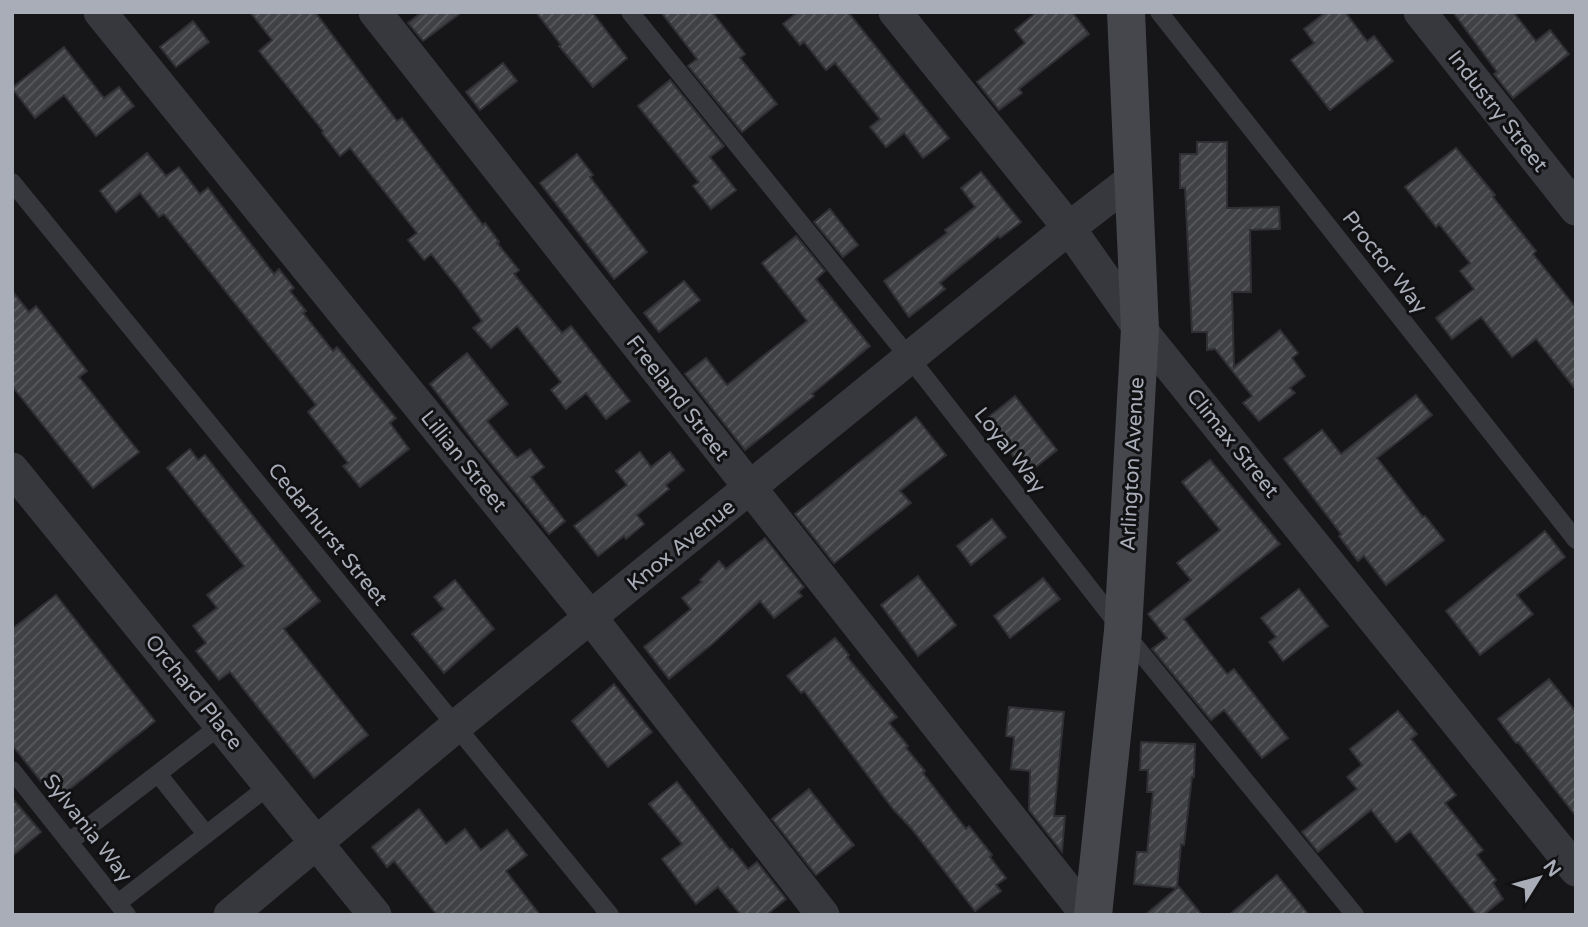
<svg xmlns="http://www.w3.org/2000/svg" width="1588" height="927" font-family="'Varela Round',sans-serif">
  <defs>
    <pattern id="building-hatch" width="6" height="6" patternUnits="userSpaceOnUse" patternTransform="scale(1.75)"><rect width="6" height="6" fill="#404145"/><path d="M-1 1l2-2M0 6l6-6M5 7l2-2" fill="none" stroke="#595a5e"/></pattern>
  </defs>
  <rect width="100%" height="100%" fill="#161618"/>
  <!-- building -->
  <g fill="url(#building-hatch)" stroke="#303034" stroke-width="2">
    <polygon points="250,12 315,12 397,121 402,118 483,225 485,223 499,242 497,243 519,270 514,274 562,333 571,326 630,401 606,419 586,393 566,409 551,390 561,382 517,326 491,348 473,328 482,321 459,289 431,254 424,260 408,240 417,233 350,148 340,156 322,133 323,131 259,51 272,40"/>
    <polygon points="422,12 462,12 423,41 408,23"/>
    <polygon points="536,12 592,12 627,58 593,87 559,46 561,45"/>
    <polygon points="661,12 712,12 745,54 740,58 777,104 742,132 688,66 697,59"/>
    <polygon points="798,12 848,12 949,138 923,158 904,133 886,147 870,127 880,119 835,63 826,70 804,42 800,45 783,24"/>
    <polygon points="1037,12 1072,12 1089,34 1019,89 1022,93 999,110 977,82 1025,43 1015,30"/>
    <polygon points="1326,12 1345,12 1367,41 1374,36 1393,61 1330,110 1291,60 1314,43 1304,29"/>
    <polygon points="1453,12 1513,12 1536,41 1550,30 1569,54 1513,98 1494,74 1497,72"/>
    <polygon points="193,21 209,42 176,67 160,47"/>
    <polygon points="64,47 104,98 119,87 134,106 96,136 64,95 35,118 12,88"/>
    <polygon points="503,63 517,81 480,110 466,92"/>
    <polygon points="670,80 724,146 710,157 736,190 711,209 693,186 699,182 638,106"/>
    <polygon points="1197,142 1227,142 1227,208 1279,207 1280,229 1250,230 1251,292 1232,292 1234,367 1280,330 1298,353 1292,358 1305,376 1290,388 1295,393 1259,421 1243,403 1252,396 1215,349 1207,350 1207,332 1192,332 1185,188 1180,188 1180,154 1197,154"/>
    <polygon points="1456,148 1495,195 1493,197 1536,251 1533,254 1576,308 1576,390 1536,339 1512,357 1481,317 1452,339 1436,318 1474,289 1460,271 1470,263 1439,224 1436,227 1405,187"/>
    <polygon points="147,153 166,176 179,167 200,194 208,188 274,274 279,269 294,288 290,291 306,311 303,313 333,351 337,347 396,418 390,423 409,449 360,487 343,466 348,463 308,412 316,405 164,214 159,217 140,193 116,212 100,191"/>
    <polygon points="577,154 593,175 590,177 647,252 614,279 540,183"/>
    <polygon points="981,172 1021,222 1000,238 998,236 940,283 945,289 909,317 884,281 947,233 945,230 975,207 961,188"/>
    <polygon points="830,209 858,245 843,257 814,222"/>
    <polygon points="796,236 825,271 816,279 870,346 812,394 814,396 745,450 685,374 706,358 727,385 807,321 762,263"/>
    <polygon points="684,281 700,300 659,332 644,313"/>
    <polygon points="12,291 29,312 36,306 87,371 79,377 139,452 93,488 12,386"/>
    <polygon points="467,353 508,404 487,421 517,458 530,449 544,467 531,477 565,521 549,534 478,447 430,384"/>
    <polygon points="1416,395 1432,415 1377,458 1423,517 1425,516 1444,540 1386,585 1364,556 1358,561 1339,536 1341,534 1284,459 1322,430 1341,454"/>
    <polygon points="1015,396 1057,450 1027,474 985,420"/>
    <polygon points="916,417 946,455 900,491 911,503 834,563 795,514"/>
    <polygon points="190,449 198,460 205,455 320,601 284,629 368,735 314,778 230,672 219,680 196,651 206,643 193,626 217,608 207,595 244,566 167,468"/>
    <polygon points="640,452 651,467 670,452 684,470 666,485 669,489 637,515 644,524 626,539 624,536 598,556 574,526 627,485 616,471"/>
    <polygon points="1210,460 1280,544 1184,619 1227,674 1234,669 1288,738 1262,758 1224,710 1211,720 1152,649 1167,638 1148,614 1191,580 1177,563 1220,530 1182,482"/>
    <polygon points="992,519 1006,537 971,565 957,546"/>
    <polygon points="1545,531 1565,557 1517,595 1533,614 1480,655 1446,611"/>
    <polygon points="765,538 804,587 798,592 802,596 774,618 760,601 711,645 669,679 644,647 691,609 682,598 702,582 700,580 719,561 726,569"/>
    <polygon points="918,576 956,625 918,656 881,605"/>
    <polygon points="1043,578 1060,599 1010,638 994,616"/>
    <polygon points="455,580 494,629 444,673 412,634 444,609 434,597"/>
    <polygon points="1299,589 1328,626 1283,661 1269,642 1276,637 1261,618"/>
    <polygon points="56,595 155,721 56,800 12,745 12,629"/>
    <polygon points="835,638 849,655 847,657 897,717 889,723 908,746 906,748 925,771 923,773 966,829 969,826 992,855 990,857 1006,878 996,885 1001,891 975,911 911,828 893,809 804,691 801,693 787,676"/>
    <polygon points="1549,679 1576,712 1576,816 1518,742 1516,743 1498,719"/>
    <polygon points="614,684 652,732 608,767 572,721"/>
    <polygon points="1009,707 1064,712 1054,816 1065,816 1062,852 1029,810 1030,771 1011,769 1014,737 1006,736"/>
    <polygon points="1398,711 1417,734 1411,739 1456,795 1445,803 1483,850 1477,855 1496,880 1493,883 1503,899 1483,915 1477,915 1410,831 1396,842 1371,810 1318,852 1302,832 1357,789 1347,777 1362,765 1350,749"/>
    <polygon points="1141,742 1195,744 1194,777 1192,777 1184,845 1181,844 1177,888 1134,884 1137,852 1147,852 1153,792 1147,792 1148,770 1140,770"/>
    <polygon points="677,782 730,850 732,849 748,869 757,862 786,899 766,915 741,915 718,887 696,904 662,859 682,844 649,804"/>
    <polygon points="809,789 854,845 816,875 772,819"/>
    <polygon points="12,798 41,832 12,856"/>
    <polygon points="419,809 446,844 465,829 481,850 507,830 527,855 506,871 540,915 437,915 394,861 387,867 372,847"/>
    <polygon points="1277,875 1309,915 1229,915"/>
    <polygon points="1179,887 1202,915 1145,915 1177,888"/>
  </g>
  <g fill="none" stroke-linecap="round" stroke-linejoin="round">
    <!-- lane -->
    <g stroke="#37383d" stroke-width="18">
      <polyline points="630,12 924,376 1123,631 1355,915"/>
      <polyline points="1159,12 1576,540"/>
      <polyline points="12,182 610,915"/>
      <polyline points="12,770 127,915"/>
      <polyline points="158,774 206,834"/>
      <polyline points="69,842 221,725"/>
      <polyline points="118,903 270,785"/>
    </g>
    <!-- street -->
    <g stroke="#37383d" stroke-width="33">
      <polyline points="100,12 591,618 823,915"/>
      <polyline points="375,12 1087,915"/>
      <polyline points="895,12 1069,228 1140,329 1576,870"/>
      <polyline points="1420,12 1576,209"/>
      <polyline points="12,469 375,915"/>
      <polyline points="230,915 455,727 1069,228 1134,178"/>
    </g>
    <!-- secondary -->
    <polyline stroke="#45474d" stroke-width="38" points="1093,915 1123,631 1140,329 1126,12"/>
  </g>
  <g text-anchor="middle" stroke-width="6" stroke-linejoin="round" paint-order="stroke">
    <!-- street labels -->
    <g font-size="21" fill="#a8adb8" stroke="#111113">
      <text transform="translate(1498 111) rotate(52)" y="7">Industry Street</text>
      <text transform="translate(1385 262) rotate(52)" y="7">Proctor Way</text>
      <text transform="translate(678 398) rotate(52)" y="7">Freeland Street</text>
      <text transform="translate(1233 443) rotate(51)" y="7">Climax Street</text>
      <text transform="translate(1010 450) rotate(52)" y="7">Loyal Way</text>
      <text transform="translate(464 461) rotate(51)" y="7">Lillian Street</text>
      <text transform="translate(1132 464) rotate(-87)" y="7">Arlington Avenue</text>
      <text transform="translate(328 534) rotate(51)" y="7">Cedarhurst Street</text>
      <text transform="translate(681 545) rotate(-39)" y="7">Knox Avenue</text>
      <text transform="translate(194 692) rotate(51)" y="7">Orchard Place</text>
      <text transform="translate(88 828) rotate(52)" y="7">Sylvania Way</text>
    </g>
  </g>
  <!-- border -->
  <rect width="1588" height="927" fill="none" stroke="#a8adb8" stroke-width="28"/>
  <!-- north arrow -->
  <g transform="translate(1539 878) rotate(53)" stroke="#111113" stroke-width="5" paint-order="stroke">
  <path d="M0-5L12 26L0 18L-12 26Z" fill="#a8adb8"/>
  <text y="-10" font-size="19" font-weight="bold" text-anchor="middle" fill="#a8adb8">N</text>
  </g>
</svg>
